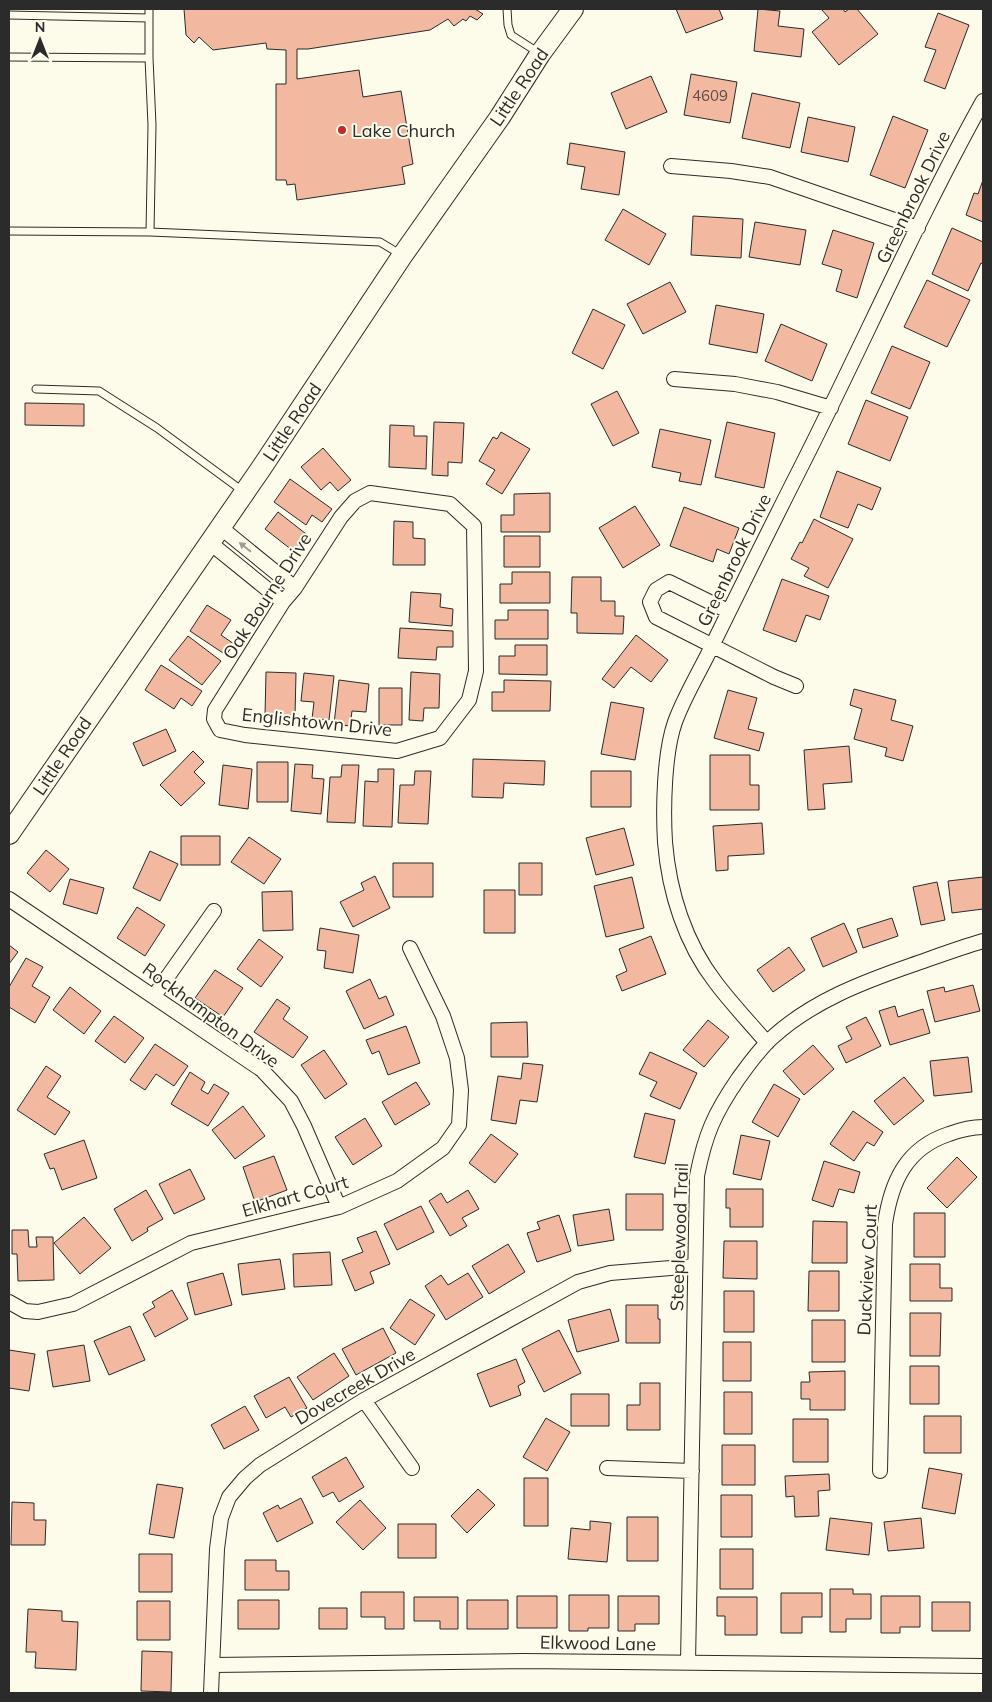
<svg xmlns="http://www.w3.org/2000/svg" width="992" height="1702" viewBox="0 0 992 1702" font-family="Mulish,sans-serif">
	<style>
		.building { fill: #f2b8a0; stroke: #2b2b2b }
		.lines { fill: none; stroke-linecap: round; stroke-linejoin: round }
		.lane-casing { stroke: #2b2b2b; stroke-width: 9 }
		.street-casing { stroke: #2b2b2b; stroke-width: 16 }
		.secondary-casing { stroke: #2b2b2b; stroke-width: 22 }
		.lane { stroke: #fdfbea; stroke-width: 7 }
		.street { stroke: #fdfbea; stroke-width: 14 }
		.secondary { stroke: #fdfbea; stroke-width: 20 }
		.oneway { fill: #9e9d94 }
		.poi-dot { fill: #c62828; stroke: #fdfbea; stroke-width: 2 }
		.labels { text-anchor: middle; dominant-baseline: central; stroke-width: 4; stroke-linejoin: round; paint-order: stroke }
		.number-label { font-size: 15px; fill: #5d4e48 }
		.street-label { font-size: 18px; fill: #2b2b2b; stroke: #fdfbea }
		.poi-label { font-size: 18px; fill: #2b2b2b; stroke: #fdfbea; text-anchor: start }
	</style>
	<rect width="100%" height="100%" fill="#fdfbea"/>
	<!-- building -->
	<path class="building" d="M184 9H475L483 14 477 20 470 16 466 21 463 19 454 26 448 19 430 30 308 49H297V79L359 70 363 97 401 91 413 164 402 167 405 184 297 200 295 184 287 185 286 180H276V84H286V50L267 49 266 43 213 50 199 37 194 43 186 35Z
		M676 9H719L723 19 686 33Z
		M758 9 780 11 778 26 804 29 801 57 754 51Z
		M821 9H843L845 12 849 9H857L878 34 839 65 812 32 829 18Z
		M938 13 969 25 945 89 924 81 936 50 925 47Z
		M691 74 737 82 730 123 684 115Z
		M651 76 667 112 626 129 611 93Z
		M752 93 800 103 790 148 742 138Z
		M893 116 928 130 905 188 870 175Z
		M808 117 855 127 848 162 801 152Z
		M570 143 625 152 619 195 581 189 585 167 567 164Z
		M983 180V222L966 215 974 193 978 194Z
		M623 209 666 234 649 265 605 240Z
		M693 216 743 219 741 258 691 255Z
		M755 222 806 230 800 265 749 257Z
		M952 228 983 242V264L981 263 968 291 932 274Z
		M833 230 874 243 857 298 836 291 842 270 822 264Z
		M927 280 970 300 947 347 904 327Z
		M670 282 686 312 643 334 627 304Z
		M716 305 764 314 757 353 709 344Z
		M593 309 625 325 603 369 572 353Z
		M781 324 827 344 812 381 765 361Z
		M892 346 930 362 910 409 871 393Z
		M617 391 639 433 613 446 591 404Z
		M866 400 908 417 890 461 848 444Z
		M25 403 84 404V426L25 425Z
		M434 422 464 423 462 463 448 462V476L432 475Z
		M727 422 775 433 764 488 715 477Z
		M390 425 414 426V436H427L426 469 389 467Z
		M660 429 711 440 701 485 679 481 681 473 652 467Z
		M501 432 530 449 502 494 486 484 495 470 479 461 493 437 497 439Z
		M323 448 351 480 338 491 330 482 321 490 301 467Z
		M837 471 881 488 872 510 858 504 848 528 820 517Z
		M290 479 332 509 322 522 312 515 306 525 274 502Z
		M550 493V532H501V515H514V494Z
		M635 506 660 545 623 568 599 528Z
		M684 507 739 528 729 554 717 549 713 562 670 546Z
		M278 512 310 537 297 554 265 529Z
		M814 519 853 539 828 588 804 576 809 568 791 559 800 542 802 543Z
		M394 521 413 522V538L425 539V565H393Z
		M504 536H540V567H504Z
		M512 572H550V603H500V584H512Z
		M572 577H601V601H615V616H624L623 634 577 633V613H571Z
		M782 579 829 596 820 620 806 615 796 642 763 630Z
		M411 592 441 594 440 607 453 609 452 626 409 622Z
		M207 605 231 620 221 635 234 644 226 655 190 631Z
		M508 610H548V639H495V620H508Z
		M400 628 453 631V647H437L436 660 398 658Z
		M636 635 668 660 651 682 631 667 614 688 602 679Z
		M188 636 221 661 202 685 169 660Z
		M515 645H547V675L499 674V656H515Z
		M161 665 202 691 192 706 181 698 174 709 145 690Z
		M266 672 296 673 295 716 265 715Z
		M411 672 440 674 439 708H424L423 721 409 720Z
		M304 673 334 676 329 720 312 719 314 702 301 701Z
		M339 680 369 684 366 712 352 711 350 726 334 724Z
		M504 680 551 681 550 711H492V692H504Z
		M379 688H402V725H379Z
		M854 689 896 700 891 720 913 726 903 761 885 756 887 748 854 739 862 709 850 705Z
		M728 690 757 698 748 729 764 733 759 751 714 738Z
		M611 702 644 708 635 760 601 754Z
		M166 729 176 751 143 766 133 743Z
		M849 746 852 782 823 784 825 809 808 810 804 750Z
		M193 751 204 762 194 772 205 783 181 806 160 785Z
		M710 755H750V785H759V810H710Z
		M473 759 545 761 544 785 504 783 503 798 472 797Z
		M257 762H288V802H257Z
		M295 764 313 765 312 778 324 779 321 814 291 811Z
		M223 765 252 769 248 809 219 805Z
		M342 765H359L355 823 327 822 330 777H341Z
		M378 769H394L392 827 363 826 365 781 378 782Z
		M415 771H431L428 824 398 823 400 785H414Z
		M591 771H631V807H591Z
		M762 823 764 854 728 856V870L716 871 713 826Z
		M624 828 634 865 596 875 586 838Z
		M181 836H220V865H181Z
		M249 837 281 859 264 884 231 862Z
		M46 850 69 869 50 892 27 873Z
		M150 851 178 864 160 901 133 888Z
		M393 863H433V897H393Z
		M519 863H542V895H519Z
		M375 876 390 908 353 927 340 902 364 890 361 883Z
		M632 877 644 928 606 937 594 886Z
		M983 877V909L952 913 948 881Z
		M70 879 104 888 97 914 63 904Z
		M937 882 945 920 921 925 913 887Z
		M484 890H515V933H484Z
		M292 891 293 930 263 931 262 892Z
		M137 907 165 925 145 956 117 938Z
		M892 918 898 936 863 948 857 929Z
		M844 923 857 952 823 967 811 938Z
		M320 928 359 935 353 973 324 968 326 951 317 950Z
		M651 936 666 974 622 991 616 976 627 971 619 949Z
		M259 939 283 957 261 987 237 969Z
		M9 945 18 952 9 964Z
		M789 947 805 970 773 992 757 970Z
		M26 958 43 967 32 986 50 997 35 1023 9 1007V987Z
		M215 970 243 988 223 1017 195 998Z
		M370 979 379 999 386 996 394 1015 364 1029 346 991Z
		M973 985 980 1011 935 1022 927 991 944 987 945 992Z
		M70 987 101 1011 84 1034 53 1010Z
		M277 999 290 1008 283 1019 308 1037 293 1058 254 1032Z
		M895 1006 898 1017 923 1009 930 1033 890 1045 879 1011Z
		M114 1016 144 1038 125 1063 95 1041Z
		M866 1017 881 1046 846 1063 838 1046 852 1039 846 1027Z
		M708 1020 729 1037 704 1067 683 1050Z
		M527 1022 528 1057H491V1023Z
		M406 1026 420 1063 388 1075 379 1051 372 1054 366 1040Z
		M155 1044 188 1066 174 1086 156 1074 145 1090 130 1080Z
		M813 1045 834 1069 804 1095 783 1071Z
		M324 1050 347 1084 325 1099 301 1065Z
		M650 1052 697 1073 680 1109 650 1096 657 1082 639 1074Z
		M968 1057 972 1092 934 1096 930 1061Z
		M523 1063 543 1065 537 1102 520 1100 516 1124 491 1120 498 1076 521 1079Z
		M46 1066 61 1076 47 1097 70 1112 55 1135 17 1110Z
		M190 1072 205 1082 201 1090 208 1094 214 1084 229 1093 208 1126 171 1104Z
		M904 1077 924 1101 894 1125 874 1101Z
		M416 1082 430 1104 395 1125 382 1102Z
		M774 1084 800 1099 778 1137 752 1122Z
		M243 1106 265 1136 235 1159 212 1130Z
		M853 1111 883 1132 874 1146 867 1142 854 1161 830 1144Z
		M645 1113 675 1120 665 1164 634 1157Z
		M365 1118 382 1146 353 1165 335 1137Z
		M491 1134 518 1154 495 1183 469 1163Z
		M741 1135 770 1141 761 1180 733 1174Z
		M84 1140 97 1178 62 1190 54 1168 50 1169 44 1154Z
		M274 1156 287 1190 255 1202 243 1167Z
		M957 1157 977 1177 947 1208 927 1188Z
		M824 1161 860 1172 854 1193 839 1189 833 1207 812 1200Z
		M190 1169 205 1199 174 1214 159 1184Z
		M726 1189H763V1227H730V1208H726Z
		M146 1190 163 1219 147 1228 148 1231 132 1241 114 1209Z
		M468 1190 479 1209 462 1218 467 1226 450 1236 429 1201 441 1193 447 1203Z
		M626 1194H663V1230H626Z
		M421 1206 434 1232 397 1250 384 1224Z
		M609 1209 614 1240 578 1246 573 1215Z
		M914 1213H945V1257H914Z
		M559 1215 571 1251 537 1262 527 1233 540 1229 537 1222Z
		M84 1217 111 1248 80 1274 54 1243Z
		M813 1221 847 1222V1263H812Z
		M12 1230H28L29 1247H37L36 1237H53L54 1280 18 1281 17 1254H12Z
		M376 1231 390 1264 370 1272 374 1283 355 1291 342 1260 363 1252 357 1238Z
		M724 1241H757V1279L723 1278Z
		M508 1244 525 1272 489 1294 472 1266Z
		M330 1252 332 1285 294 1287 293 1254Z
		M280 1259 285 1289 242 1295 238 1264Z
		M910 1264H940V1288H952V1301H910Z
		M809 1271H839V1311H808Z
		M223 1273 232 1305 195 1315 187 1283Z
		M468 1273 483 1297 446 1320 425 1286 441 1275 448 1285Z
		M172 1290 188 1319 155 1337 143 1314 155 1307 152 1302Z
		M724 1291H754V1332H724Z
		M410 1299 435 1315 415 1345 390 1328Z
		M626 1305H658V1319H660V1343H626Z
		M610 1309 619 1341 577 1352 568 1320Z
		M910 1313H941L940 1356H910Z
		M812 1320H845V1362H812Z
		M130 1326 145 1360 109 1375 94 1341Z
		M383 1328 396 1353 356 1375 342 1349Z
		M559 1330 581 1373 544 1392 522 1349Z
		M723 1342H751V1381H723Z
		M84 1345 90 1381 53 1387 47 1351Z
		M9 1350 35 1354 29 1391 9 1388Z
		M334 1353 349 1376 313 1400 297 1377Z
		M516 1359 525 1382 518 1386 521 1395 490 1407 477 1374Z
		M910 1366H939V1404H910Z
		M845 1371V1410H810V1399H801V1382H810L809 1372Z
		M289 1377 307 1408 291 1417 285 1407 266 1418 254 1396Z
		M640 1383H660V1430H627V1405H640Z
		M724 1392H752V1434H724Z
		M571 1394H609V1426H571Z
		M245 1406 259 1430 224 1449 211 1425Z
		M924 1416H961V1453H924Z
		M546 1418 570 1432 547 1471 523 1457Z
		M793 1419H828V1462H793Z
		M722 1445H755V1485H722Z
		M346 1457 364 1487 339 1502 333 1492 323 1497 312 1477Z
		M929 1468 962 1474 955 1514 922 1508Z
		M829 1474 830 1490 818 1491 819 1516 795 1517 794 1496 786 1497 785 1476Z
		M524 1478H548V1526H524Z
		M157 1484 183 1488 174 1538 149 1534Z
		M478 1489 495 1505 467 1533 451 1516Z
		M721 1495H752V1537H721Z
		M301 1498 313 1523 277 1542 263 1513 278 1505 280 1509Z
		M360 1500 386 1528 363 1550 336 1522Z
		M12 1502 34 1503V1520H46L45 1545H11Z
		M627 1517H658V1561H627Z
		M830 1518 872 1523 869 1555 826 1550Z
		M921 1518 924 1548 888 1551 884 1522Z
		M590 1521 611 1523 607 1562 568 1559 571 1528 590 1530Z
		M398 1524H436V1558H398Z
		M720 1549H753V1589H720Z
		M139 1554H172V1592H139Z
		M245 1560H276V1571H289V1590H245Z
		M830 1589H853V1594H871V1619H846V1632H830Z
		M361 1592H404V1629H385V1617H361Z
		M781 1593H822V1617H802V1633H781Z
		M569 1595H609V1628H588V1631H569Z
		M517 1596H557V1628H517Z
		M618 1596H659V1624H635V1631H618Z
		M881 1596H920V1627H900V1633H881Z
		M414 1597H458V1629H440V1621H414Z
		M717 1597H757V1635H725V1616H717Z
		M238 1600H279V1629H238Z
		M467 1600H508V1629H467Z
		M137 1601H170V1640H137Z
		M932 1602H970V1631H932Z
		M319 1608H347V1629H319Z
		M28 1609 62 1611V1621L78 1622 76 1670 35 1668 36 1652H26Z
		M142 1651 172 1652 171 1692 141 1691Z"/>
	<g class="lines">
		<!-- lane casing -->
		<g class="lane-casing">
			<path id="lane" d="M507 9 508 25 511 35 539 53
				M9 15 149 18
				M9 57 149 58 152 125 150 232 380 242 400 254
				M149 58V9
				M9 231 150 232
				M36 389 99 391 157 428 244 492"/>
		</g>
		<!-- street casing -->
		<g class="street-casing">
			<path id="street" d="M671 166 731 171 770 177 918 228
				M674 379 735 384 777 392 831 408
				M370 493 450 504 474 526 476 671 469 700 440 738 397 751 245 735 220 730 214 719 215 710 283 602 295 588 341 517 355 501Z
				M220 527 295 588
				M209 542 283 602
				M728 611 669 582 656 590 650 602 656 617 774 677 796 686
				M9 899 262 1070 291 1101 304 1126 339 1207
				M154 996 214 911
				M767 1043C750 1023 732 1004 716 983 685 943 669 892 665 842 663 809 664 753 675 722 684 697 700 671 712 646 742 585 772 524 803 463 864 342 918 218 983 101
				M9 1302 25 1311 38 1312 73 1304 191 1243 339 1207 397 1181 443 1148 459 1125 461 1090 457 1058 443 1016 410 948
				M364 1400 412 1468
				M607 1468 692 1471
				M880 1471 885 1224C891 1182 906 1148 949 1134 960 1130 971 1127 983 1127
				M688 1663 697 1176C705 1135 714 1114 738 1079 749 1064 760 1048 774 1036 813 1001 863 982 912 965 935 957 959 948 983 941
				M212 1665 523 1661 983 1666
				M211 1693 217 1549 221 1518 229 1497 245 1478 260 1465 364 1400 578 1282 610 1273 695 1266"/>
		</g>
		<!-- secondary casing -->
		<g class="secondary-casing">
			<path id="secondary" d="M9 834 260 470 402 256 500 117 540 54 573 9"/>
		</g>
		<!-- lane -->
		<use href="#lane" class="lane"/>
		<!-- street -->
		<use href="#street" class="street"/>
		<!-- secondary -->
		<use href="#secondary" class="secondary"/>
	</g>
	<!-- one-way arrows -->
	<defs><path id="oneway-solid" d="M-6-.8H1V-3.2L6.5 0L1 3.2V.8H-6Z" transform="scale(1.25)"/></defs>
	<use class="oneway" href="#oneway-solid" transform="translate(245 547) rotate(-141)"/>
	<!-- markers -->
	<circle class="poi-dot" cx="342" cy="130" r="5"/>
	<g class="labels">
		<!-- number labels -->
		<g class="number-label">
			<text x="710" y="95">4609</text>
		</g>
		<!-- street labels -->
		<g class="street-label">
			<text transform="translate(519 87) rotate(-56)">Little Road</text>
			<text transform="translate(913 197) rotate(-64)">Greenbrook Drive</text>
			<text transform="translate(292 422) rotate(-56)">Little Road</text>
			<text transform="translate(734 560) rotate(-64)">Greenbrook Drive</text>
			<text transform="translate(267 596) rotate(-57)">Oak Bourne Drive</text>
			<text transform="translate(317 722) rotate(6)">Englishtown Drive</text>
			<text transform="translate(62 756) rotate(-56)">Little Road</text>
			<text transform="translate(211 1015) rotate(36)">Rockhampton Drive</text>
			<text transform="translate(295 1196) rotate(-16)">Elkhart Court</text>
			<text transform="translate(679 1237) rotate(-88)">Steeplewood Trail</text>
			<text transform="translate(867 1270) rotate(-87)">Duckview Court</text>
			<text transform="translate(355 1386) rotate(-30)">Dovecreek Drive</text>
			<text transform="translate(598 1643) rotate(1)">Elkwood Lane</text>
		</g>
		<!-- poi labels -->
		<g class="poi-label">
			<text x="352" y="130">Lake Church</text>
		</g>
	</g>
	<!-- border -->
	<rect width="992" height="1702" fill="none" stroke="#2b2b2b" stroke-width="20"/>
	<!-- north arrow -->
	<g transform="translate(40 40)" stroke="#fdfbea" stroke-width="4" paint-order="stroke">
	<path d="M0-4L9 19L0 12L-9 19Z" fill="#2b2b2b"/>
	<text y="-8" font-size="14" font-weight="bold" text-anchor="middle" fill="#2b2b2b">N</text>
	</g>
</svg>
